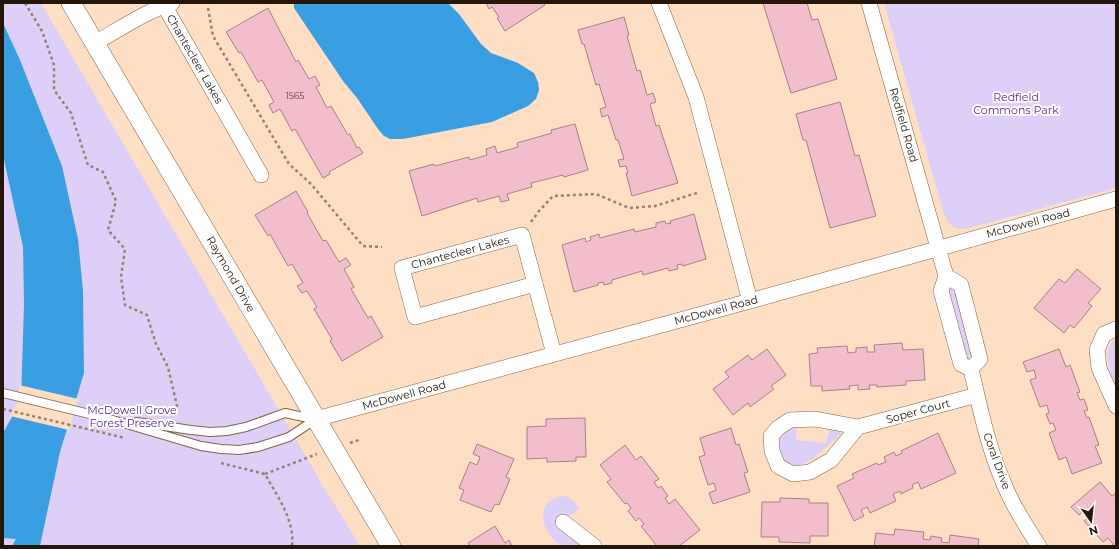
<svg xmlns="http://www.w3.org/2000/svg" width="1119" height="549" viewBox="0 0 1119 549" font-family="Montserrat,sans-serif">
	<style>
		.green { fill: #decff8 }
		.water { fill: #399fe2 }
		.pier { fill: #ffdfc4 }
		.building { fill: #f3becb; stroke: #ac7b88 }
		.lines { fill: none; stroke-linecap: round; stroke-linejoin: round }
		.service-casing { stroke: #846244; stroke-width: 10 }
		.minor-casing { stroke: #846244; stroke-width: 16 }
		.tertiary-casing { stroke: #846244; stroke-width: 20 }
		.path { stroke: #98806c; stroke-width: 2.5; stroke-dasharray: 3 3; stroke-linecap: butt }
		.service { stroke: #fff; stroke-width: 8 }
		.minor { stroke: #fff; stroke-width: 15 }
		.tertiary { stroke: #fff; stroke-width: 19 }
		.labels { text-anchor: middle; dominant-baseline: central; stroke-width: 4; stroke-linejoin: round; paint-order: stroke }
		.number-label { font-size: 9px; fill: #58413a }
		.street-label { font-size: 11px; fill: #24170a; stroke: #fff }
		.park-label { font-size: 11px; fill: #5d2893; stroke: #fff }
	</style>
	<rect width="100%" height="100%" fill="#ffdfc4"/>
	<!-- green -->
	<path class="green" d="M3 3H41L322 484 360 546H3Z
		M884 3H1116V188L966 229C954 229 949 226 944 214Z
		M954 285 974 357 972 360 966 361 946 287Z
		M1116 340V394C1114 384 1105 358 1108 349 1109 345 1112 342 1116 340Z
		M797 426 796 440 826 443 830 428 842 433C833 441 811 463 800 465 795 466 792 465 788 463 776 457 778 445 778 435L784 428Z
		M566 496 574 501 580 509 568 517 592 546C585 546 567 548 561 545 539 533 533 498 566 496Z"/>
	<!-- water -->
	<path class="water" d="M294 3H448L459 14 481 44 491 53 518 63 534 73 538 82 539 90 536 99 528 106 492 122 403 139H390L384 136 378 129 357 98 343 81 294 8Z
		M3 23 20 60 62 166 78 239 83 291 84 373 60 452 40 546H12L16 539 3 538V433L21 401 24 304 23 247 3 155Z"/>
	<!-- pier -->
	<path class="pier" d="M19 385 78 399 69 430 10 416 19 400Z"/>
	<!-- building -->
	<path class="building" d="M486 3H543L545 5 505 31 497 18 499 17 492 7 489 9Z
		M763 3H807L812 20 818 19 837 79 791 93Z
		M268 8 296 62 298 60 309 79 315 76 320 85 316 87 327 108 331 106 348 135 350 134 357 148 359 147 363 153 329 172 330 174 323 178 295 129 292 131 280 109 273 113 269 105 274 102 262 80 258 82 241 52 239 53 226 32Z
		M624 17 629 35 627 36 637 71 640 70 647 95 653 93 656 102 650 104 656 126 659 125 678 183 632 196 626 173H628L626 166 620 167 618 160 624 159 618 140H616L608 115 602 117 600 109 606 107 599 84 596 85 584 44H582L578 30Z
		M840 102 855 156 859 155 876 216 830 228 806 140H803L796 114Z
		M575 124 588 170 564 177 563 175 531 183 532 187 507 194 509 200 501 202 499 196 478 202 477 198 422 216 409 171 434 164 435 166 469 157 470 160 487 155 486 149 495 146 497 153 518 147 517 143 552 133 551 130Z
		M296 191 308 212 307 213 323 241 326 240 339 262 346 258 351 265 344 269 354 287 351 289 368 318 371 316 383 337 342 361 330 341 332 339 314 309 317 307 307 291 302 293 297 286 303 283 292 264 288 266 270 234 268 236 255 215Z
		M694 214 706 259 683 266 682 264 677 265 678 269 669 271 668 268 643 275 642 271 612 280V283L604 285 603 282 598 283V285L574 292 562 245 585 238 586 242 591 240 590 237 599 234 600 238 634 229 635 232 656 227V223L665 221 666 224 671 223 670 221Z
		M1077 269 1101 289 1088 303 1092 306 1074 328 1070 325 1064 333 1034 308 1059 279 1065 283Z
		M902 343 903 350 923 349 925 380 906 381V385L877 387V385H869L870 389 858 390V385L849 386 850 389 822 391V386H811L809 354 818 353 817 348 847 346 848 353 856 352V348L867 347V352H875L874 345Z
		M767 349 786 375 771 386 774 389 750 407 748 403 733 415 713 389 729 377 725 372 748 355 752 360Z
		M1059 349 1066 367 1070 365 1080 392 1077 393 1080 400 1084 399 1088 410 1084 411 1087 418 1089 417 1099 445 1095 446 1102 463 1072 474 1066 457 1059 460 1049 433 1056 430 1053 423 1050 424 1046 414 1049 413 1047 405 1040 407 1030 380 1036 378 1034 370 1027 372 1023 362Z
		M585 418 586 457H576V461L547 462V458L527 459V427L546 426V419Z
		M731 428 736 445 739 444 748 472 744 473 750 492 713 504 709 493 716 490 714 483 708 485 699 457 705 455 700 438Z
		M938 433 956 473 921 489 918 482 912 485 913 488 901 494 900 491 893 494 896 501 870 513 867 507 861 510 864 516 854 521 837 486 854 478 852 474 877 463 878 465 886 462 884 457 894 452 896 456 902 453 901 451Z
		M477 444 514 459 506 477 510 479 499 505 495 504 491 512 460 500 464 490 459 488 470 462 477 465 480 457 473 454Z
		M625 445 636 460 641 456 659 479 654 482 658 488 661 486 668 496 665 498 669 504 675 499 700 530 679 546H657L641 526 644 524 639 518 636 521 628 511 631 508 627 503 625 504 607 482 611 479 600 465Z
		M1100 482 1112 496 1116 493V546H1111L1113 544 1108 538 1103 542 1084 521 1089 517 1084 511 1079 515 1071 507Z
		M780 498 809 499V503H828V536H810V543L779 542V537H761L762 502H780Z
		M495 526 505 543 509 540 512 546H470L468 543Z
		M895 529 924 532 923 539 930 540 931 536 942 538 941 542 949 543 950 535 979 539 978 546H874L876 533 894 535Z"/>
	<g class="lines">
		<!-- service casing -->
		<g class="service-casing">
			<path id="service" d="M3 393 106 418 201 446 221 449 239 450 258 447 289 437 316 419
				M137 422 191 430 210 432 227 431 246 427 285 413 313 419"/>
		</g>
		<!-- minor casing -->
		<g class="minor-casing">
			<path id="minor" d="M659 3 696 97 750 301
				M869 3 946 276 941 291 961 364 971 369
				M164 5 261 175
				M95 43C118 30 146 11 172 3
				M946 276 961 285 980 359 971 369
				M535 284 415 317 402 268 522 235 554 354
				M1116 329 1104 334 1097 350 1099 368 1116 406
				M971 369C980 408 988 447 1004 484 1013 506 1026 526 1039 546
				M316 419 750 301 1116 199
				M858 427 831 460 810 472 793 474 778 466 772 451 771 436 778 428 790 420 815 419 858 427 977 395
				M563 522 594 546"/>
		</g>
		<!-- tertiary casing -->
		<g class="tertiary-casing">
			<path id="tertiary" d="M71 3 391 546"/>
		</g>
		<!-- path -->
		<path class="path" d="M25 3 42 31 54 65V90L71 113 88 165 103 172 116 201 108 230 125 249 121 277 125 305 147 315 156 344 168 367 177 406 172 414
			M208 8 213 36 289 164 311 184 363 246 382 247
			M531 222 539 211 553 196 596 194 629 208 655 206 697 193
			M3 409 125 438
			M350 443 359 440
			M221 463 265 474C277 496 295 520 292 546
			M265 474 317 454"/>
		<!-- service -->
		<use href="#service" class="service"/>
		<!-- minor -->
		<use href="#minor" class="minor"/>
		<!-- tertiary -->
		<use href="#tertiary" class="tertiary"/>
	</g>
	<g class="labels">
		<!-- number labels -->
		<g class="number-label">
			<text x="295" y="95">1565</text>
		</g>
		<!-- street labels -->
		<g class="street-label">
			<text transform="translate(195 59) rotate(60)">Chantecleer Lakes</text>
			<text transform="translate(904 125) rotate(74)">Redfield Road</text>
			<text transform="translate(1028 223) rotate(-15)">McDowell Road</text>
			<text transform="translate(460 252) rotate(-15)">Chantecleer Lakes</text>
			<text transform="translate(231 274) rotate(60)">Raymond Drive</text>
			<text transform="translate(716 310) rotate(-15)">McDowell Road</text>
			<text transform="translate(404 395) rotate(-15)">McDowell Road</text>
			<text transform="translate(918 411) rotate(-15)">Soper Court</text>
			<text transform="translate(997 461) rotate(70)">Coral Drive</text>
		</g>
		<!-- park labels -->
		<g class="park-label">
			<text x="1016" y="97">Redfield<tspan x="1016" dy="13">Commons Park</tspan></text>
			<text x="132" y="410">McDowell Grove<tspan x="132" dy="13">Forest Preserve</tspan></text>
		</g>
	</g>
	<!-- border -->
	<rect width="1119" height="549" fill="none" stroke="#24170a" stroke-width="8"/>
	<!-- north arrow -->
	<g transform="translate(1091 521) rotate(165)" stroke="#ffffff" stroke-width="3" paint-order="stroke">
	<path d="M0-3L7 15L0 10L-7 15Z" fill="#24170a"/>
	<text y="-6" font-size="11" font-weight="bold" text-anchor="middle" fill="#24170a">N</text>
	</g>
</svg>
